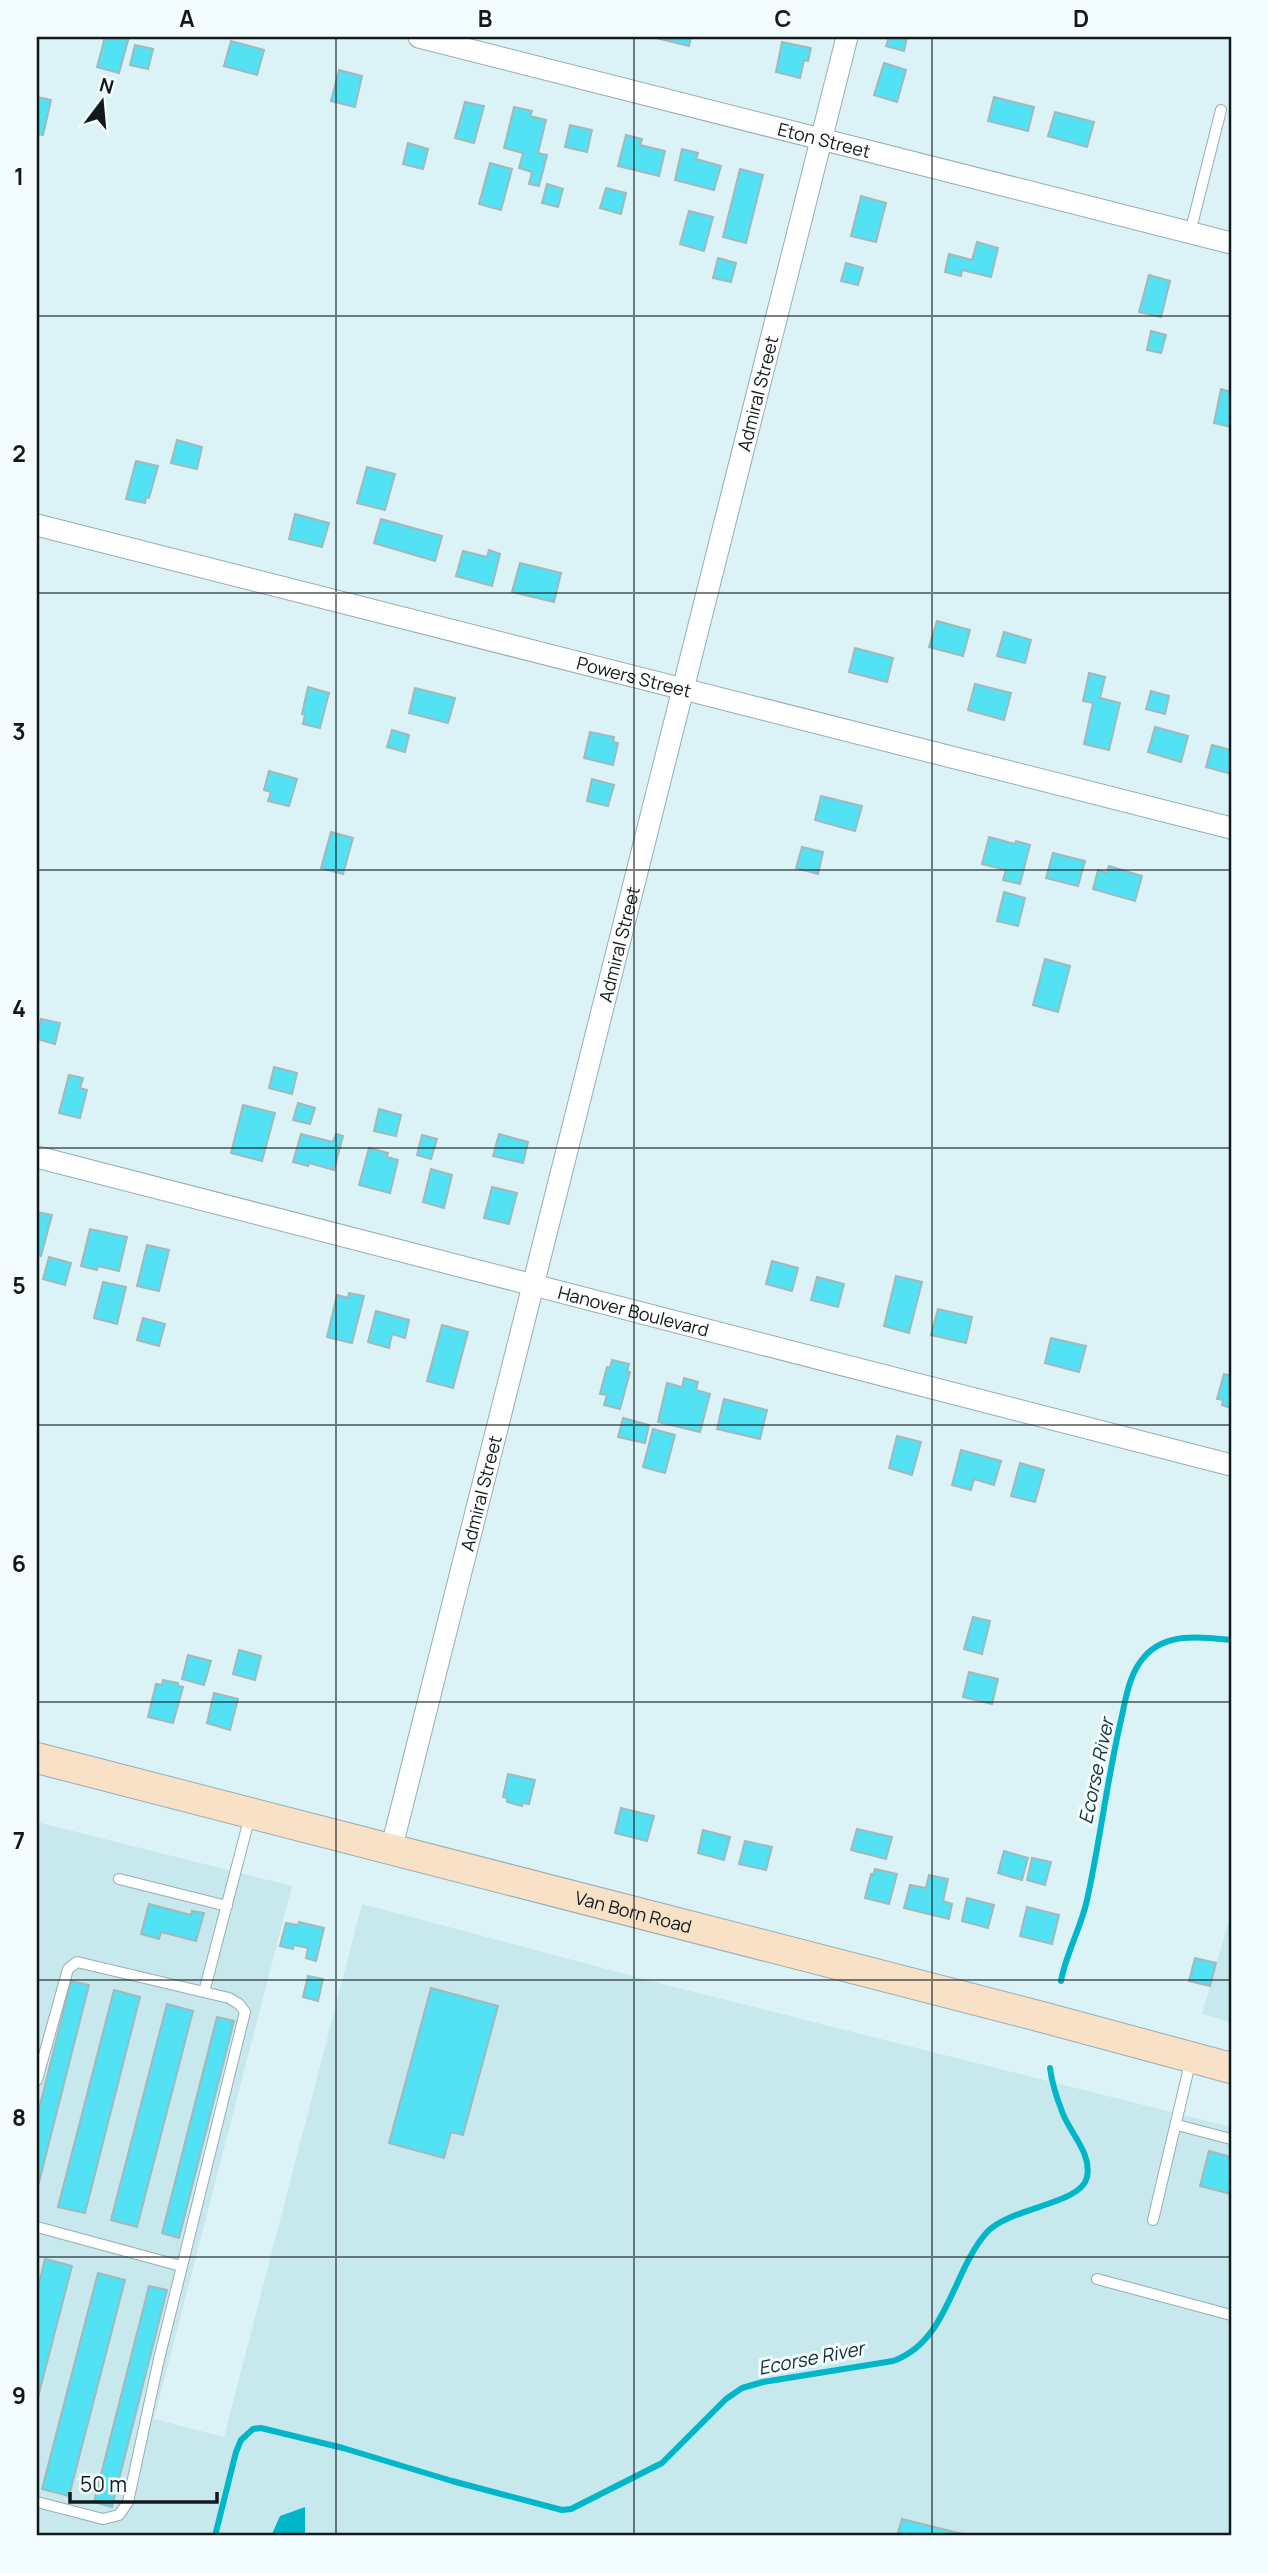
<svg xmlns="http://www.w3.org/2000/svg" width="1268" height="2573" viewBox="0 0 1268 2573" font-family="Manrope,sans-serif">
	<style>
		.built { fill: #c7e9ee }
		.water { fill: #02b6ca }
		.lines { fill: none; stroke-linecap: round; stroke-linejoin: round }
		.stream { stroke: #02b6ca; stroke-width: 6 }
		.building { fill: #53e1f4; stroke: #a1b9bc; stroke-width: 2 }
		.lane-casing { stroke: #97aeb2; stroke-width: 12 }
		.street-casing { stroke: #97aeb2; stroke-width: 23 }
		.secondary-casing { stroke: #97aeb2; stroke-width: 32 }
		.lane { stroke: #fff; stroke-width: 10 }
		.street { stroke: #fff; stroke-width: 21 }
		.secondary { stroke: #f9e1c7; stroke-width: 30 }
		.grid { fill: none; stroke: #11191b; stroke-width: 2; stroke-opacity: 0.55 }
		.labels { text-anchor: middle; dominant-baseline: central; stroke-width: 6; stroke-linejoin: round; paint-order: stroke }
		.street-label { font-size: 18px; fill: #11191b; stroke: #f3fdff }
		.water-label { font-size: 19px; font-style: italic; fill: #162d31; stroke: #f3fdff }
		.neatline { fill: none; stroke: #11191b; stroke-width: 2.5 }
		.grid-label { font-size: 23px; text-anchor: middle; font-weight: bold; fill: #11191b }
	</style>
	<rect width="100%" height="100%" fill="#dbf3f7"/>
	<!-- built -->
	<path class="built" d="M37 1822 292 1886 154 2419 224 2437 362 1904 674 1987 1231 2127V2536H37Z
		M1231 1913V2022L1202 2014Z"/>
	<!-- water -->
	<path class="water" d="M305 2507V2536H271L280 2516Z"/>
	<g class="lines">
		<!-- stream -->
		<path class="stream" d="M1061 1981C1066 1953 1081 1928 1087 1900 1100 1841 1107 1780 1121 1720 1126 1698 1129 1673 1145 1656 1167 1632 1202 1637 1231 1640
			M215 2536 236 2452 241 2440 253 2429 261 2428 343 2448 452 2481 562 2510 571 2509 662 2463 726 2399 742 2388 763 2382 893 2361C949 2341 952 2270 988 2231 1012 2207 1082 2204 1087 2177 1092 2154 1071 2134 1063 2114 1057 2099 1052 2084 1050 2068"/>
	</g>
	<!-- building -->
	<path class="building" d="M105 37H129L119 73 97 67Z
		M652 37H691L689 46Z
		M889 37H907L904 51 886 46Z
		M231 41 264 50 257 75 224 66Z
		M782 42 811 48 808 61 804 60 800 78 776 72Z
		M135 45 153 49 148 69 130 65Z
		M884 63 906 70 897 102 874 95Z
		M339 70 362 76 355 107 331 101Z
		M37 97 51 100 43 135 37 134Z
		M994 97 1034 107 1028 131 988 121Z
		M465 102 484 106 474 143 455 138Z
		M514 107 532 111 530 116 546 120 538 153 547 155 539 186 529 184 532 172 519 168 523 153 504 148Z
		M1055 112 1094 122 1087 147 1048 136Z
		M570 125 592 130 587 152 565 147Z
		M626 135 642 139 640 145 665 151 659 176 618 166Z
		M408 143 428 149 423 169 403 164Z
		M682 149 698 153 696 159 721 166 714 190 675 180Z
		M490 163 512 169 501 210 479 204Z
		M740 169 763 175 746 243 723 237Z
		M547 184 563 189 558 207 542 203Z
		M606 188 626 193 621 214 600 208Z
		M861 196 886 203 876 242 851 236Z
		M689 211 713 217 704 251 680 244Z
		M977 242 998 248 991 277 962 270 961 276 945 272 949 254 972 260Z
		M718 258 736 263 731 282 713 278Z
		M846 263 863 268 858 285 841 281Z
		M1149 275 1170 281 1161 317 1139 312Z
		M1151 331 1166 335 1161 353 1147 350Z
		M1221 389 1231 392V427L1214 423Z
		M177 440 202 447 197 469 171 463Z
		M136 461 158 466 149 498 146 497 145 503 126 499Z
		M367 467 395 474 385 510 357 503Z
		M295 514 329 523 322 547 289 539Z
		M381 519 442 536 435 561 374 543Z
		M489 550 500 554 492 586 456 576 463 551 487 557Z
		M520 563 561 573 554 602 512 592Z
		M937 621 970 630 963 656 929 647Z
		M1004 632 1031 640 1025 663 997 656Z
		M855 648 893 658 887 682 849 672Z
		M1089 673 1105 677 1100 698 1120 703 1109 750 1084 744 1093 703 1083 701Z
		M975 684 1011 693 1004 720 968 710Z
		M308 687 329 693 320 728 303 724 305 715 302 714Z
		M415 688 455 698 448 723 409 713Z
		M1151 691 1169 696 1165 714 1146 709Z
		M1155 727 1188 736 1181 762 1148 752Z
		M392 730 409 735 405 752 387 747Z
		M590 732 614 737 613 742 618 743 613 765 584 758Z
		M1212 745 1231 750V774L1206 767Z
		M269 771 297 779 289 806 268 801 271 792 264 790Z
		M592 779 614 785 608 806 587 801Z
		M821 796 862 806 855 831 815 820Z
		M331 832 353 838 343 874 321 868Z
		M989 837 1015 844 1016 841 1030 845 1020 884 1003 880 1006 870 982 864Z
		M802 847 823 852 818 874 796 868Z
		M1053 853 1085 861 1078 886 1046 878Z
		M1109 866 1142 876 1135 901 1093 889 1098 870 1107 873Z
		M1004 892 1025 898 1018 926 997 921Z
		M1045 959 1070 966 1058 1012 1033 1005Z
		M41 1019 60 1023 55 1044 37 1039Z
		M274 1067 297 1073 292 1094 269 1088Z
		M69 1075 83 1078 80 1088 87 1090 80 1118 59 1113Z
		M298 1103 315 1108 310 1124 293 1120Z
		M243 1105 275 1113 262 1161 231 1153Z
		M379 1109 401 1115 396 1136 374 1131Z
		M301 1134 333 1142 336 1134 343 1136 334 1170 309 1163 308 1166 293 1162Z
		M499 1134 528 1142 523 1163 493 1156Z
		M422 1135 437 1139 431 1159 417 1155Z
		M369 1148 388 1153 387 1157 398 1160 390 1193 359 1185Z
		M431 1169 452 1175 444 1208 423 1202Z
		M492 1187 517 1193 509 1224 484 1218Z
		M37 1212 52 1215 41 1256 37 1255Z
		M90 1229 127 1237 119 1271 98 1266 97 1270 81 1266Z
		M147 1245 169 1250 159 1291 137 1286Z
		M49 1257 71 1263 65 1285 43 1279Z
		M772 1261 798 1268 792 1291 766 1284Z
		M896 1276 922 1282 909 1333 884 1326Z
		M817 1277 844 1284 838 1307 811 1300Z
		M103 1282 126 1287 117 1324 94 1318Z
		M349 1293 364 1296 352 1343 327 1337 337 1295 348 1298Z
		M938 1309 972 1317 966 1343 931 1335Z
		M376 1311 409 1320 405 1338 392 1334 389 1348 368 1342Z
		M143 1318 165 1324 159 1346 137 1340Z
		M442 1325 468 1332 453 1388 427 1381Z
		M1051 1338 1086 1346 1079 1372 1045 1363Z
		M612 1360 629 1364 627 1372H630L620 1409 604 1405 607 1395 600 1394 607 1367 610 1368Z
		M1224 1374 1231 1376V1408L1222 1405 1223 1400 1217 1399Z
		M684 1378 698 1382 696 1390 710 1394 700 1432 658 1422 667 1383 682 1387Z
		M724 1399 767 1410 760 1439 717 1429Z
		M623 1418 649 1425 645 1443 618 1437Z
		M653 1429 675 1435 665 1473 643 1467Z
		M897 1436 921 1442 912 1475 889 1468Z
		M961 1450 1001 1461 994 1485 974 1479 971 1490 952 1485Z
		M1020 1463 1044 1470 1035 1502 1011 1496Z
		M973 1617 990 1621 982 1654 964 1649Z
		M239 1650 261 1656 255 1680 233 1674Z
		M188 1655 211 1661 204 1685 182 1679Z
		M969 1672 998 1679 992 1704 963 1697Z
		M163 1680 178 1683V1686L183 1687 173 1723 148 1717 156 1684 162 1685Z
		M214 1693 238 1699 230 1730 207 1723Z
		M508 1774 535 1780 529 1804 523 1803 522 1806 507 1802V1798L503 1797Z
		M621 1808 654 1816 647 1841 615 1833Z
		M857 1829 892 1837 886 1859 851 1850Z
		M703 1830 730 1837 724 1860 698 1853Z
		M745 1841 772 1847 766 1870 739 1864Z
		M1004 1851 1028 1858 1022 1880 998 1873Z
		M1032 1858 1051 1862 1045 1885 1027 1880Z
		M875 1869 897 1874 889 1904 865 1898 871 1874 873 1875Z
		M929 1875 948 1879 943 1901 952 1904 949 1919 904 1908 910 1885 926 1888Z
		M967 1898 994 1905 988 1928 962 1921Z
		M149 1904 191 1915 192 1911 204 1913 196 1941 161 1932 159 1939 141 1934Z
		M1027 1907 1059 1915 1052 1944 1020 1936Z
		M299 1922 324 1928 316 1961 306 1958 308 1948 294 1945 293 1949 280 1946 286 1923 298 1925Z
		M1195 1958 1216 1963 1210 1986 1189 1981Z
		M308 1976 323 1979 318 2001 303 1997Z
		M71 1981 89 1985 37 2190V2117Z
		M431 1988 498 2006 463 2135 451 2132 444 2158 389 2143Z
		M114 1990 140 1997 85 2213 58 2207Z
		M167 2004 193 2011 137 2227 111 2220Z
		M217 2017 234 2021 179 2238 162 2233Z
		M1209 2151 1231 2157V2194L1200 2186Z
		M45 2259 72 2266 37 2401V2292Z
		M98 2273 125 2280 69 2496 42 2489Z
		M149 2286 167 2290 112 2507 94 2502Z
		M902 2519 971 2536H897Z"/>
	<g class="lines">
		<!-- lane casing -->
		<g class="lane-casing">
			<path id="lane" d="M1190 233 1221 110
				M119 1879 227 1906
				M204 1992 250 1816
				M37 2080 68 1969 77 1962 229 1998 239 2004 245 2012 159 2359 128 2502 119 2515 103 2519 37 2502
				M1177 2125 1231 2139
				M1153 2220 1191 2059
				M37 2227 181 2266
				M1097 2279 1231 2315"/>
		</g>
		<!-- street casing -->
		<g class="street-casing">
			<g id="street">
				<path id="s1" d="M419 37 1231 243"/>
				<path id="s2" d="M37 525 1231 828"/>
				<path id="s3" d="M37 1157 1231 1465"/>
				<path id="s4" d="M391 1850 847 37"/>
			</g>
		</g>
		<!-- secondary casing -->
		<g class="secondary-casing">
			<g id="secondary">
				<path id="s5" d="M37 1758 1042 2017 1231 2068"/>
			</g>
		</g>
		<!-- lane -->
		<use href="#lane" class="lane"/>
		<!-- street -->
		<use href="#street" class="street"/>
		<!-- secondary -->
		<use href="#secondary" class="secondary"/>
	</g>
	<!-- grid -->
	<path class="grid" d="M336 37V2536M634 37V2536M932 37V2536M37 316H1231M37 593H1231M37 870H1231M37 1148H1231M37 1425H1231M37 1702H1231M37 1980H1231M37 2257H1231"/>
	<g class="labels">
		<!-- street labels -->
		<g class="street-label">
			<text stroke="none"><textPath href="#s1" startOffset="418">Eton Street</textPath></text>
			<text stroke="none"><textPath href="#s4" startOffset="1502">Admiral Street</textPath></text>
			<text stroke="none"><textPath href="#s2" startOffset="616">Powers Street</textPath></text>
			<text stroke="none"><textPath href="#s4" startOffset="934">Admiral Street</textPath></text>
			<text stroke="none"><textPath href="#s3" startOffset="616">Hanover Boulevard</textPath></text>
			<text stroke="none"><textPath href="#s4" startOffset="368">Admiral Street</textPath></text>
			<text stroke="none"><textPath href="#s5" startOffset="616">Van Born Road</textPath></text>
		</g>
		<!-- water labels -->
		<g class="water-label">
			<text transform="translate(1096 1771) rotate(-78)">Ecorse River</text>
			<text transform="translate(811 2358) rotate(-11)">Ecorse River</text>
		</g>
	</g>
	<!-- border -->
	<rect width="1268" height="2573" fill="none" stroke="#f3fdff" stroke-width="77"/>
	<!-- north arrow -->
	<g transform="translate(102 102) rotate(16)" stroke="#f3fdff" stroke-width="5" paint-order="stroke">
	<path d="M0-5L12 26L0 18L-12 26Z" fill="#11191b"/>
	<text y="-10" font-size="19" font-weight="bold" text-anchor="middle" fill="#11191b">N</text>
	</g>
	<!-- scale -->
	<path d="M70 2492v10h147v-10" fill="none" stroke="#11191b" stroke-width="3.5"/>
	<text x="80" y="2492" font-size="21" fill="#11191b" stroke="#f3fdff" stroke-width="5" paint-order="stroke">50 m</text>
	<rect x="38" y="38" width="1192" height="2496" class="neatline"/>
	<g class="grid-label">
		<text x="187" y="27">A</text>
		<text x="485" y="27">B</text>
		<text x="783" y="27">C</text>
		<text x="1081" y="27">D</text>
		<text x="19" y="185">1</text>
		<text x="19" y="462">2</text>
		<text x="19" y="740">3</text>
		<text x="19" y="1017">4</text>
		<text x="19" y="1294">5</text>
		<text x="19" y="1572">6</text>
		<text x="19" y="1849">7</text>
		<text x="19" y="2126">8</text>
		<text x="19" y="2404">9</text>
	</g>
</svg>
